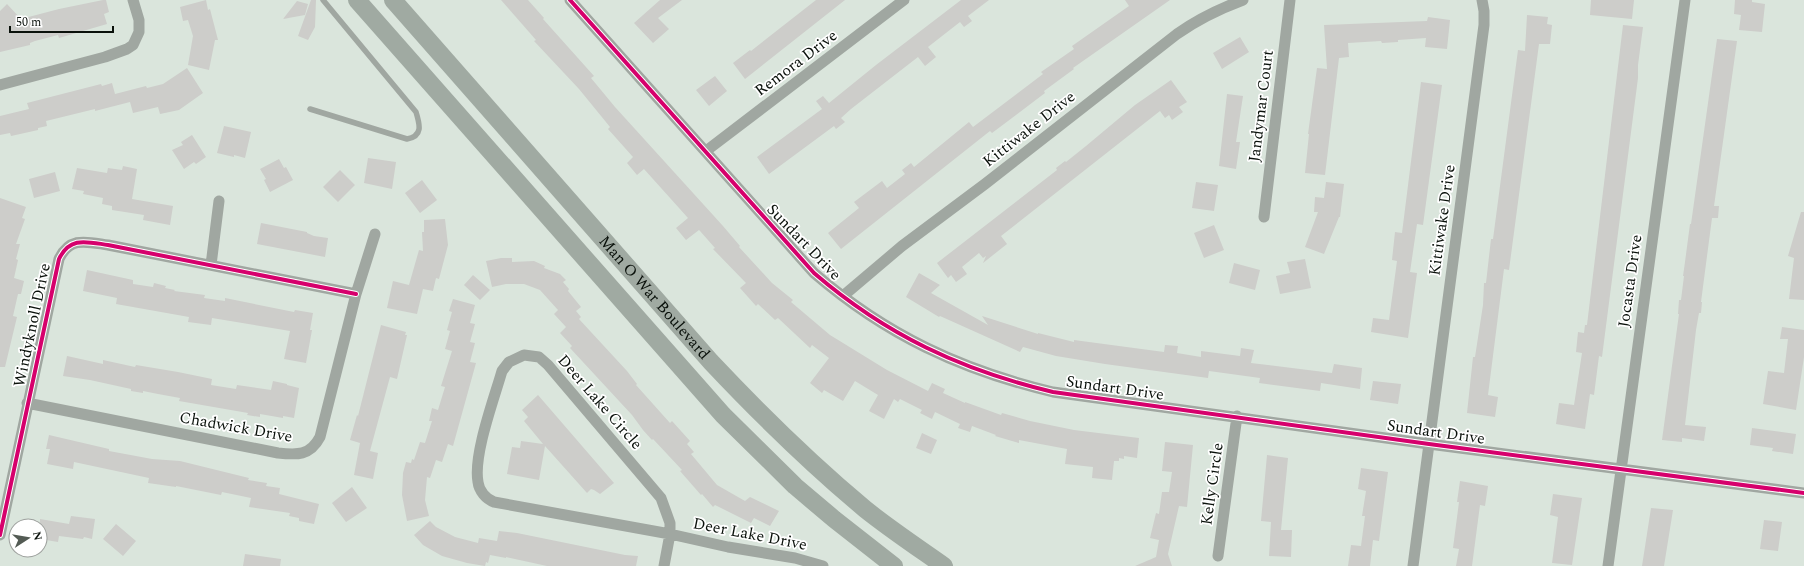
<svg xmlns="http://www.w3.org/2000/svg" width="1804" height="566" viewBox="0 0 1804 566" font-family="Spectral,serif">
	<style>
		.building { fill: #cdcdca }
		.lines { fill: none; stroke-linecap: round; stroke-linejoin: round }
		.lane { stroke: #a0a7a1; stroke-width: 5.5 }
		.street { stroke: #a0a7a1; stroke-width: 11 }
		.primary { stroke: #a0aaa2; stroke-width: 18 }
		.cycleway-casing { stroke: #fff; stroke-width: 6 }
		.cycleway { stroke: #d6006c; stroke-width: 4 }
		.labels { text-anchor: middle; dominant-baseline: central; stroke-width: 3.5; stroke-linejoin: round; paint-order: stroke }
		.street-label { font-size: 16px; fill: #0a110b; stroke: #fff }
	</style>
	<rect width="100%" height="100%" fill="#dae5dc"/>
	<!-- building -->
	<path class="building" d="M103 0H106L109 12 104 14 107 24 59 38 58 35 35 41 30 43V45L0 52V11L7 4 21 19 59 9Z
		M206 0 208 10 210 9 218 40H215L209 70 188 65 193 36 188 20 183 21 180 7Z
		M311 0H316L315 27 308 40 298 36Z
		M501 0H528L544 18 543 19 594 76 591 78 615 107 723 226 740 246 739 247 772 283 793 300 791 302 830 335 887 370 928 391 932 383 945 389 943 393 965 403V402L1001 415 1002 413 1030 421 1074 430 1139 438 1137 458 1124 456V459L1119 458V461H1114L1112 480 1092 478 1093 467 1065 464 1067 449 1019 440V443L995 436 996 435 972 426 970 432 958 428 960 424 935 412 932 419 920 413 922 410 900 399 898 402 894 399 884 419 869 411 878 395 855 381 843 401 824 390 822 393 810 383 829 358 812 345 810 348 778 318 775 320 758 304 756 306 740 288 746 283 713 249 715 248 700 231 699 230 686 240 676 228 688 218 644 169 637 175 627 163 633 157 608 129 610 127 579 89 534 41 536 40Z
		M660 0H682L658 18 669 29 653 43 634 23Z
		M816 0H845L745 79 733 63 750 50 751 51Z
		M961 0H989L968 16 972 21 964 27 960 22 928 47 936 57 925 66 918 57 851 109 841 118 845 122 836 129 834 126 769 174 757 157 822 109 816 101 823 96 829 103 876 65Z
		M1125 0H1170L1073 68 1074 69 1044 91 1045 93 992 133 990 131 841 249 828 233 859 208 854 202 882 181 887 188 905 174 902 170 911 163 914 167 969 122 973 127 1043 74 1041 72 1074 49 1072 46 1129 6Z
		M1591 0H1634L1632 19 1590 15Z
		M1735 0H1752V2L1765 4 1762 32 1739 30 1741 15 1734 14Z
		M297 1 308 4 305 15 283 19Z
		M1527 15 1548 17 1547 24 1552 25 1550 44H1539L1509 270 1504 269 1488 395 1498 397 1495 417 1467 413 1473 357H1475L1483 305 1484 283H1486L1491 239H1493L1518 50 1525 51Z
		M1428 17 1450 20 1447 49 1425 47 1426 38 1398 40V42L1382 43 1381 41 1348 43 1349 57 1339 58 1325 175 1305 173 1309 134H1308L1317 68 1327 69 1324 25 1427 21Z
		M1623 25 1643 27 1638 65V78L1602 357 1599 356 1594 395 1590 394 1585 429 1556 424 1559 403 1574 405 1582 353 1576 352 1578 332 1584 333 1585 325H1587Z
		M1240 37 1249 52 1222 69 1213 53Z
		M1717 39 1737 41 1714 206H1719L1718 218H1712L1701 302H1702L1701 313H1699L1696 330 1685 425 1706 427 1704 441 1682 438V442L1662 440 1679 314H1678L1679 300H1681L1684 276H1683L1685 262 1690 224H1691Z
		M187 68 203 93 179 110 160 114 158 107 133 113 130 102 95 111V109L46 121 47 126 38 128V130L11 136 10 133 0 135V116L29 109 27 103 101 84 102 86 112 83 115 94 146 86 147 88 163 84Z
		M715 76 727 91 709 106 696 90Z
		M1171 80 1187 102 1179 107 1183 112 1172 120 1169 115 1165 118 1160 111 1001 236 1007 244 983 263 986 256 983 258 979 253 962 267 967 274 956 282 951 275 948 278 937 263 1057 170 1056 168 1065 161 1066 162 1086 146 1135 105Z
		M1421 82 1442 85 1423 225 1417 224 1410 272 1417 273 1408 338 1371 332 1373 318 1389 320 1397 261 1392 260 1395 232 1402 233Z
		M1227 94 1243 96 1236 142H1240L1236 169 1219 166Z
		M224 126 251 132 245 158 234 155V157L217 153Z
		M192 135 206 157 196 164 194 162 184 169 172 150 183 145 181 142Z
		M368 158 396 162 392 189 364 183Z
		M279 159 284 168 286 167 293 180 270 192 264 180 266 179 260 169Z
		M123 166 137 169 132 199 173 206 170 225 143 220 144 215 112 210V206L102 204 103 198 83 194 84 191 72 189 77 168 107 173 108 168 122 170Z
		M340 170 355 185 338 202 323 187Z
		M55 172 60 191 34 198 29 179Z
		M422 180 437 200 420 213 405 193Z
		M1196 182 1218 185 1214 211 1192 208Z
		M1326 182 1344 184 1340 217H1339L1324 254 1305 247 1318 212H1314L1315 197 1324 198Z
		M0 198 26 207 22 218 25 219 16 244H20L16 259 18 260 14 278 24 281 21 294H18L13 316 17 317 5 367H0Z
		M1801 212H1804V300L1789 299 1794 258 1788 256Z
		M445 219 448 245 439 279 436 278 433 291 423 289 417 314 387 308 393 281 409 285 419 250 423 251 422 232H424V220Z
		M261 223 307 232V233L314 236 328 238 325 257 257 244Z
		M1214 225 1224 250 1204 258 1194 233Z
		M501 258H512V262L534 261 545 266 544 268 560 274 566 280 563 282 569 289 568 291 581 307 576 311 581 317 579 319 627 371 637 384 636 385 670 423 672 421 690 441 687 444 694 452 691 454 717 485 745 501 750 497 779 511 770 526 754 518 751 523 715 505 713 507 702 494 701 495 680 471 682 470 653 439 652 440 643 430 632 415 570 348 572 346 560 333 566 327 554 314 558 310 540 290 524 284H506L492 287 486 261Z
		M1305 259 1311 288 1280 294 1276 276 1290 273 1287 262Z
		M1234 263 1260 270 1255 290 1229 283Z
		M87 270 133 280V284L153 287 154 283 166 286 165 288 175 290 174 291 205 295 204 298 225 301V298L294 312 295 310 313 313 310 330H312L306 363 284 359 290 331 212 318 211 325 188 322 189 317 116 304 117 298 83 291Z
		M919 273 940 285 931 293 988 325 982 316 1038 334V333L1074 342V340L1164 352 1165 345 1178 346 1177 353 1201 357V351L1240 356 1241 348 1254 350 1251 363 1332 373 1334 364 1362 368 1360 389 1321 383 1320 391 1259 383 1260 378 1209 371 1208 378 1105 364 1056 356 1023 347 1020 352 940 316 939 317 906 297Z
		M473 275 490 290 480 300 464 285Z
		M453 299 475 305 470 323 475 324 470 342 475 343 470 362 476 363 453 446 448 444 442 462 436 460 430 478 427 477 425 500 429 516 407 521 402 495 403 473 406 462 411 463 412 459 414 460 420 442 425 443 432 421H429L432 408 438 410 445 387 441 386 452 351 445 349 450 331 447 330 452 312 449 311Z
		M381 325 406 332 405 335H407L397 379 390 377 370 451 378 453 373 479 354 475 360 443 350 440 357 415 358 416Z
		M1782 327 1804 330V357L1796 410 1763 404 1768 371 1784 373 1788 339H1780Z
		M67 356 103 364V360L135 367 136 365 178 372 212 379 211 385 236 389 237 385 271 390 273 381 287 384V385L299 388 294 418 283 416V418L260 414V417L247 415 248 413 179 401 180 398 158 394 143 391V393L131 391V389L90 380 63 376Z
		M1373 381 1401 384 1398 404 1370 400Z
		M538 395 614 483 600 494 594 490 591 489 587 493 545 446 539 480 507 474 512 447 520 448 521 441 543 444 524 421 528 417 522 410Z
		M1752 428 1796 434 1793 454 1772 451 1773 448 1750 445Z
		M922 433 937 440 931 454 916 448Z
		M49 435 109 449V451L152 459 180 461 249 478 248 480 267 483 266 486 280 488 279 494 319 504 314 524 299 521V518L289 516 290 513 249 507 251 498 222 492 221 495 176 486V487L148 483 149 478 74 462 73 469 47 464 50 449H46Z
		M1165 442 1193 445 1187 507 1179 506 1168 554 1172 566H1135L1156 557 1159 540 1150 538 1156 513 1159 514 1162 492H1169L1172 472 1162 471Z
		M1267 455 1288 458 1281 530H1292L1291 557 1269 556 1271 522 1261 521Z
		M1361 468 1388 472 1379 541 1373 540 1370 566H1348L1351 545 1361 546 1365 516H1362L1366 491 1358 489Z
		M1460 481 1488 486 1485 506 1480 505 1472 566H1456L1459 549 1453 548 1459 502H1457Z
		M352 487 367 508 346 522 332 503Z
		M1553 494 1582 498 1572 565 1552 563 1558 517 1550 515Z
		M1651 508 1673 510 1664 566H1642Z
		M71 516 95 519 92 539 84 537 83 539 59 536 58 542 40 539V519L69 524Z
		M1764 520 1782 522 1778 551 1760 549Z
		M430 521 436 527 455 537 478 543 479 538 497 541 499 531 517 533 625 555 638 556 636 566H547L506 557V558L490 555 488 563 486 562 485 566 467 563 442 556 423 545 414 535Z
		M116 524 136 541 123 556 103 539Z
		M245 554 281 559 280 566H243Z"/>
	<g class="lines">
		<!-- lane -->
		<path class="lane" d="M310 109 407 139C423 136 420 125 416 112L323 0"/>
		<!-- street -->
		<path class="street" d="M570 0 814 273C886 335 961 370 1053 392L1429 444 1804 493
			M0 85 105 57 127 49 133 45 139 32V20L133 0
			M706 151 904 0
			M1264 217 1290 0
			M211 265 219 201
			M843 296 902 246 985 184 1177 34C1198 19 1219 9 1243 0
			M524 355 539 357 548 365 661 498 670 523V534L494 502C486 499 479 491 478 482 473 455 494 399 502 371L509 362Z
			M27 403 278 453C297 455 310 456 320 437L356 294 375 234
			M0 535 59 259C70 236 87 242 108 245L356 294
			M1218 556 1237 416
			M664 566 670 534 728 547 795 558 823 566
			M1413 566 1484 25V11L1482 0
			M1608 566 1685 0"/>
		<!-- primary -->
		<g class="primary">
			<path d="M357 0 723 415 795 486 834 519 894 566"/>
			<path id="s1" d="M393 0 711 362C759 413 810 463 865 509 890 529 917 547 944 566"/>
		</g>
		<!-- cycleway casing -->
		<g class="cycleway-casing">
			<path id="cycleway" d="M570 0 814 273C886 335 961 370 1053 392L1429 444 1804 493
				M0 535 59 259C70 236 87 242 108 245L356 294"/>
		</g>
		<!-- cycleway -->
		<use href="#cycleway" class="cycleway"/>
	</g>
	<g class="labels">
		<!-- street labels -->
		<g class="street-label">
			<text transform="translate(796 63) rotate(-37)">Remora Drive</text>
			<text transform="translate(1261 106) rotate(-83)">Jandymar Court</text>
			<text transform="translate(1029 129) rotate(-38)">Kittiwake Drive</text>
			<text transform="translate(1442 220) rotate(-82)">Kittiwake Drive</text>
			<text transform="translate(804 242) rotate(46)">Sundart Drive</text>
			<text transform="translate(1630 281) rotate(-82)">Jocasta Drive</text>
			<text stroke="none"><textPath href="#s1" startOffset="396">Man O War Boulevard</textPath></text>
			<text transform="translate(32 325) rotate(-78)">Windyknoll Drive</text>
			<text transform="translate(1115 388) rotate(8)">Sundart Drive</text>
			<text transform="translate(600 402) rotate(49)">Deer Lake Circle</text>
			<text transform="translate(236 427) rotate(10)">Chadwick Drive</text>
			<text transform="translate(1436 432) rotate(8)">Sundart Drive</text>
			<text transform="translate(1212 484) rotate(-82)">Kelly Circle</text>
			<text transform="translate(750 534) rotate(11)">Deer Lake Drive</text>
		</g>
	</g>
	<!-- north arrow -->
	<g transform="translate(28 538) rotate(78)"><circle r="19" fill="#ffffff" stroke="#9da09d"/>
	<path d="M0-3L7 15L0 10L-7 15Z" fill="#535b54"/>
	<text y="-6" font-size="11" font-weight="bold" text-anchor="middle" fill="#0a110b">N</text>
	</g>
	<!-- scale -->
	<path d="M10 26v6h103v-6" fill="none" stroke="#0a110b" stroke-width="2"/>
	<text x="16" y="26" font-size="12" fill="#0a110b" stroke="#ffffff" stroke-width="3" paint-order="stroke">50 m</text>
</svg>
